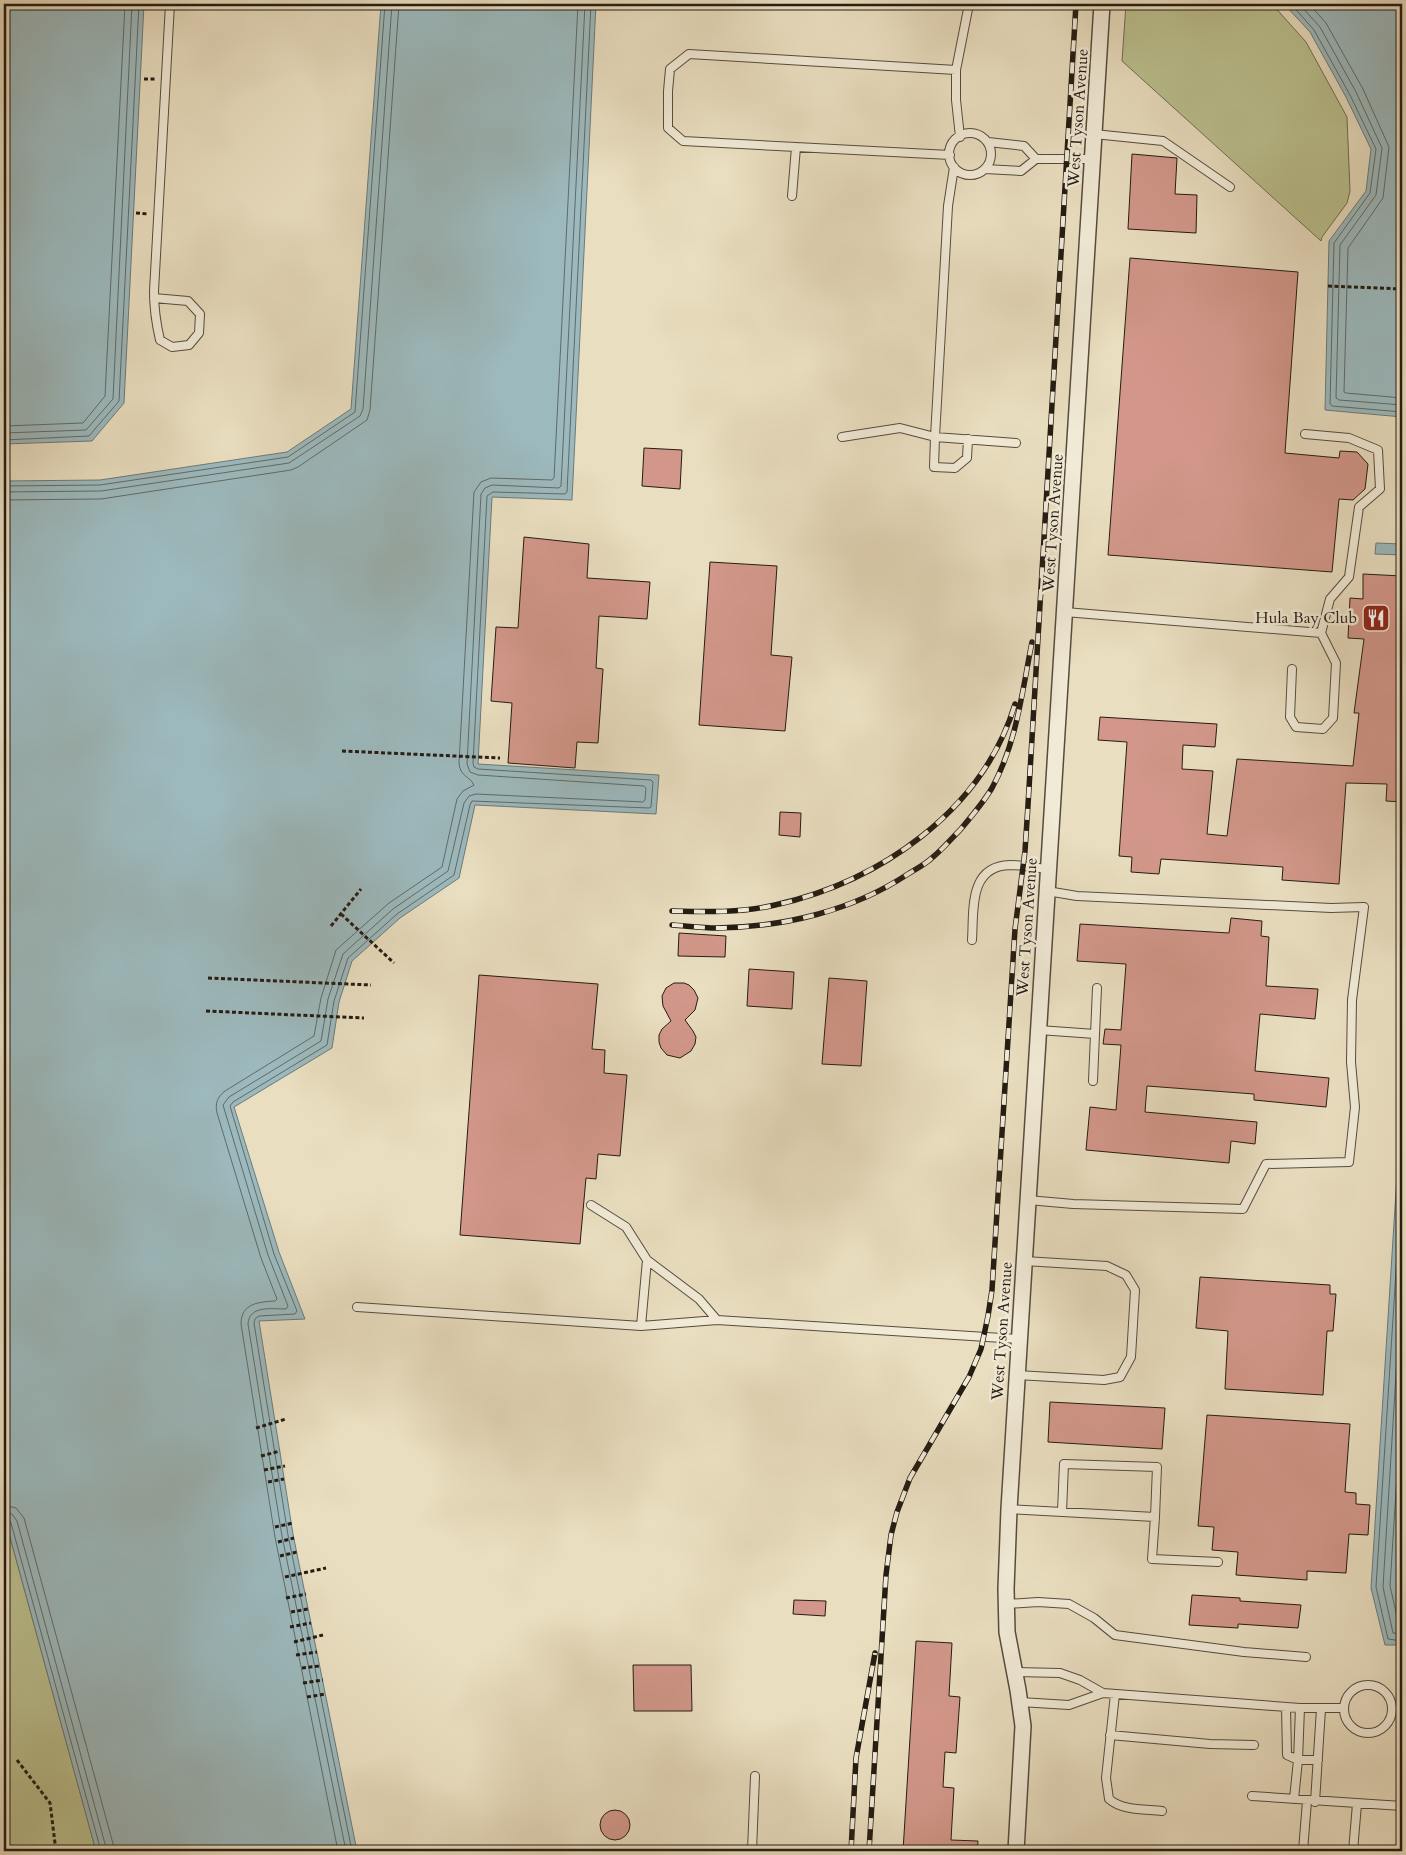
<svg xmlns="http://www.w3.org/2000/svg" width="1406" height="1855" viewBox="0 0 1406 1855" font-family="Cardo,serif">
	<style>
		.green { fill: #bbc08f; stroke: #706e51 }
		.water { fill: #9cb9bd; stroke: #6c7a79 }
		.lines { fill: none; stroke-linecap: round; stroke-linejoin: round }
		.shore { stroke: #606a68; stroke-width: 1 }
		.building { fill: #d2978a; stroke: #251c13 }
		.service-casing { stroke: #564c3e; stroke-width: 10 }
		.minor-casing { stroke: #564c3e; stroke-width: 18 }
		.path { stroke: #251c13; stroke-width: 3; stroke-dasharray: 4 2.5; stroke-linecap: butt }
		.service { stroke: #f1ead6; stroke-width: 8 }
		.minor { stroke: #f1ead6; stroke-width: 15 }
		.rail-casing { stroke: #251c13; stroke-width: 5.5 }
		.rail { stroke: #f1ead6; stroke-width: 4; stroke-dasharray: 11; stroke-linecap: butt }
		.labels { text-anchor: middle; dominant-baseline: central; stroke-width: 5; stroke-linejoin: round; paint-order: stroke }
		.street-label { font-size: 16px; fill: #251c13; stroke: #f1ead6 }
		.poi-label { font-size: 16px; fill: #251c13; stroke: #f1ead6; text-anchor: end }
	</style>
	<rect width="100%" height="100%" fill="#e9dec0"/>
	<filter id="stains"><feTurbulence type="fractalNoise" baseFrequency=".004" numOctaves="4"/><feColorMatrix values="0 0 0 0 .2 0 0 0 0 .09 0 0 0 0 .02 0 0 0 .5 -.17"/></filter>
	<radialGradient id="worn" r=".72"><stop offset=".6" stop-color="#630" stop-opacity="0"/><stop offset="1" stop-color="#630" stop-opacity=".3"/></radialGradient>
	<!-- green -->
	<path class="green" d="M1126 4H1272L1306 42 1347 117 1350 191 1347 203 1322 237 1321 241 1122 61Z
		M4 1515 96 1851H4Z"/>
	<!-- water -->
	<path class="water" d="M4 4H144L124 403 92 441 4 444Z
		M381 4H596L572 500 492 497 478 764 659 775 656 814 475 805 459 878 400 918 352 961 339 1002 332 1048 234 1107 279 1252 305 1319 259 1321 293 1534 357 1851H96L4 1515V481L100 480 287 452 351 409Z
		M1284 4H1402V417L1325 410 1329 241 1366 191 1371 149 1346 97 1310 32Z
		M1376 543 1402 544V555L1375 554Z
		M1402 1096V1645H1385L1371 1588Z"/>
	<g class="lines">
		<!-- shore -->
		<path class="shore" d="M1291 4 1314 30 1350 95 1376 149 1370 193 1334 243 1330 404 1332 406 1402 412
			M1299 4 1320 27 1356 92 1382 148 1376 195 1340 245 1336 398 1339 400 1402 405
			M1309 4 1326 23 1363 89 1389 147 1383 198 1348 248 1344 392 1346 393 1402 398
			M4 426 83 423 105 396 125 4
			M4 433 86 430 113 399 132 4
			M4 440 89 436 119 401 139 4
			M4 486 100 485 288 457 355 412 385 4
			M4 492 101 491 289 463 360 416 363 409 392 4
			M4 500 101 499 291 470 298 467 367 420 370 410 399 4
			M1402 1176 1376 1587 1388 1639 1402 1641
			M1402 1276 1383 1587 1393 1633 1402 1634
			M1402 1396 1390 1586 1399 1625 1402 1627
			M4 1505 16 1508 24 1518 115 1851
			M4 1512 12 1514 17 1521 107 1851
			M4 1518 8 1519 11 1523 101 1851
			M338 1851 275 1537 241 1324C241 1303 259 1302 275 1301L277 1299 261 1258 217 1113C215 1104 217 1097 225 1091L314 1036 321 998 336 950 389 903 442 867 457 799 463 791 474 785C470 776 460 777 459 763L474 492 481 482 491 478 552 480 554 478 578 4
			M346 1851 282 1536 248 1324C249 1305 272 1309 286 1309L288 1306 268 1255 223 1105 229 1097 321 1041 328 999 343 954 393 909 448 871 464 803 469 796 476 794 643 802 645 800 646 788 644 786 478 775 470 772 467 764 481 494 485 488 492 485 559 488 561 486 585 4
			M352 1851 288 1535 254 1323 255 1319 259 1316 295 1314 297 1311 274 1254 230 1106 233 1102 327 1045 334 1001 348 958 397 914 454 875 470 805 472 801 649 808 651 807 653 782 651 780 478 769 474 767 473 763 487 496 493 492 565 494 567 492 591 4"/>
	</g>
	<!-- building -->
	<path class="building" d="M1132 154 1177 158 1175 194 1197 195 1196 233 1128 229Z
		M1130 258 1298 272 1285 453 1339 458 1340 451 1357 452 1368 464 1365 489 1353 500 1339 499 1332 572 1108 555Z
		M644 448 682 450 680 489 642 486Z
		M524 537 589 544 587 578 650 582 647 619 599 616 596 668 603 669 598 743 577 742 575 768 508 763 512 703 491 701 496 627 518 628Z
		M710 562 777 566 771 655 792 657 785 731 699 725Z
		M1363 574 1402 576V802L1386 801 1387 784 1346 783 1339 884 1282 880 1283 867 1161 859 1159 874 1131 872 1132 857 1119 856 1127 742 1098 740 1100 717 1217 724 1215 747 1183 745 1182 769 1213 771 1207 834 1227 836 1237 759 1353 766 1359 713H1354L1364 639 1348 638 1350 598 1363 599Z
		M780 812 801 813 800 837 779 835Z
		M1231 918 1262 921 1261 936 1269 937 1266 986 1318 989 1315 1019 1260 1014 1255 1071 1329 1078 1326 1107 1254 1100V1094L1147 1086 1145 1112 1257 1122 1255 1144 1231 1141 1229 1163 1086 1150 1090 1107 1116 1110 1121 1045 1103 1044 1105 1029 1121 1030 1126 964 1077 961 1080 924 1229 933Z
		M679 933 726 936 725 957 678 956Z
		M749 969 794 972 792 1009 747 1006Z
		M479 975 598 984 592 1049 605 1050 604 1073 627 1075 620 1156 598 1154 596 1179 586 1178 580 1244 460 1235Z
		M829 978 867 981 861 1066 822 1064Z
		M674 983H684L689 985 694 990 698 998 695 1010 685 1020 693 1031 696 1037 695 1044 691 1051 680 1058 667 1055 661 1048 659 1042V1035L662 1029 671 1021 663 1006 662 996 666 988Z
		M1200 1277 1330 1285V1294H1336L1333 1331H1327L1323 1395 1225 1389 1228 1331 1196 1328Z
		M1050 1402 1165 1408 1162 1449 1048 1442Z
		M1207 1415 1350 1424 1345 1492 1356 1493V1504L1370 1505 1368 1535 1349 1534 1346 1573 1307 1571V1580L1236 1575 1238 1552 1212 1550 1214 1527 1198 1526Z
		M1192 1595 1240 1598V1601L1301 1605 1298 1628 1238 1624V1628L1189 1625Z
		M794 1600 826 1601 825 1616 793 1614Z
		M916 1641 952 1643 949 1696 960 1697 956 1753 945 1752 943 1787 954 1788 951 1840 978 1841 977 1851H903Z
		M633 1665H691L692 1711H634Z
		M600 1825a15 15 0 1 1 30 0a15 15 0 1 1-30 0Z"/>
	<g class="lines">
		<!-- service casing -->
		<g class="service-casing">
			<path id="service" d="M956 70V100L960 137
				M949 154a21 21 0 1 1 42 0a21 21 0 1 1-42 0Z
				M1094 134 1163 141 1230 187
				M988 142 1024 146 1036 159
				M950 155 683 141 668 128V91L670 69 689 54 956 70 969 4
				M954 167 948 206 935 437 1016 443
				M985 169 1021 171 1036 159H1093
				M792 196 796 147
				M154 298 188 301 200 314 199 333 189 345 172 347 160 340C156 323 154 308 154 291L170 4
				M842 437 900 428 935 437 934 467 955 468 967 458 968 439
				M1065 612 1321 633 1330 599 1349 577 1359 507 1380 489 1378 450 1349 438 1305 434
				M1292 669 1290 717 1296 727 1323 729 1333 718 1336 663 1321 633
				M972 940C974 911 968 866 1010 865 1023 865 1036 868 1049 869
				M1039 1030 1095 1034
				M1093 1081 1097 988
				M1028 1200 1073 1204 1243 1209 1266 1164 1349 1162 1355 1107 1351 1062 1352 1000 1364 907 1331 908 1077 896 1047 891
				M591 1205 626 1227 647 1260 699 1299 717 1320 1019 1339
				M357 1307 641 1326 717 1320
				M641 1326 647 1260
				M1017 1375 1104 1380 1120 1377 1131 1357 1135 1290 1126 1275 1107 1266 1024 1261
				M1009 1509 1155 1517 1152 1559 1218 1562
				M1062 1512 1064 1464 1157 1467 1155 1517
				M1007 1604 1038 1602 1069 1604 1094 1618 1115 1635 1244 1652 1306 1657
				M1015 1672 1060 1673 1080 1680 1103 1693 1069 1705 1020 1702
				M1344 1709a24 24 0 1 1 48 0a24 24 0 1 1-48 0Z
				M1103 1693 1300 1708H1344
				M1115 1694 1106 1778 1109 1799C1123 1811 1144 1809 1162 1811
				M1286 1707 1287 1755 1298 1760H1318
				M1110 1735 1210 1744 1254 1745
				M1252 1796 1402 1806
				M1294 1799 1298 1760 1300 1708
				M1315 1802 1321 1709
				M752 1851 755 1776
				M1303 1851 1307 1801
				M1353 1851 1357 1804
				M1401 1851 1402 1823"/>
		</g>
		<!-- minor casing -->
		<g class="minor-casing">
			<path id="minor" d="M1016 1851 1023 1726 1018 1690 1007 1632 1006 1589 1009 1509 1102 4"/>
		</g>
		<!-- path -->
		<path class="path" d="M144 79H156
			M136 213 148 214
			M1328 286 1402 289
			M342 751 500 758
			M341 914 394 963
			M331 926 361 889
			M208 978 371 985
			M206 1011 364 1018
			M256 1428 286 1419
			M261 1456 280 1451
			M264 1470 285 1466
			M268 1482 284 1479
			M275 1527 293 1523
			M278 1542 294 1538
			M280 1556 297 1552
			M285 1577 326 1568
			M286 1598 306 1594
			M291 1612 308 1609
			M290 1627 311 1623
			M294 1642 323 1635
			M296 1655 317 1652
			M302 1668 320 1666
			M303 1683 323 1680
			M307 1697 326 1694
			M17 1760 50 1803 56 1851"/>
		<!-- service -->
		<use href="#service" class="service"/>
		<!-- minor -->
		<use href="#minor" class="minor"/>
		<!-- rail casing -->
		<g class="rail-casing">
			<path id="rail" d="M672 911C706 912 741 913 775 905 879 882 983 811 1015 704
				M672 925C687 926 702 928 717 928 784 927 852 911 908 874 916 869 926 864 933 857 943 849 951 839 960 830 971 817 983 803 992 788 1017 742 1022 692 1032 642
				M851 1851 856 1758 875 1653
				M869 1851 886 1575 891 1535 897 1512 910 1478 969 1377 981 1349 988 1316 992 1290 1015 929 1025 851 1028 805 1076 4"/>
		</g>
		<!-- rail -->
		<use href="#rail" class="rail"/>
	</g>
	<!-- icons -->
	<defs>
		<g id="restaurant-square" transform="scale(1.4375)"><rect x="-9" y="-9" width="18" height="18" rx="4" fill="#8f2418" stroke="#f1ead6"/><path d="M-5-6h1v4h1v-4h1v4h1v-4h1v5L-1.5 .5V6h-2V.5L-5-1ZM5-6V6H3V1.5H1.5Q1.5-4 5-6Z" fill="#fff"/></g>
	</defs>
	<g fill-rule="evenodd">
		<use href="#restaurant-square" x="1376" y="618"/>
	</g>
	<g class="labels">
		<!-- street labels -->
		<g class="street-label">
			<text transform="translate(1078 118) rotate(-86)">West Tyson Avenue</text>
			<text transform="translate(1053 523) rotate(-86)">West Tyson Avenue</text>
			<text transform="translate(1027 927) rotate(-86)">West Tyson Avenue</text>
			<text transform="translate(1002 1331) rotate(-86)">West Tyson Avenue</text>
		</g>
		<!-- poi labels -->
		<g class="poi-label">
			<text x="1357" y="618">Hula Bay Club</text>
		</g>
	</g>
	<!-- margin -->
	<rect width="1406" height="1855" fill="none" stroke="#e9dec0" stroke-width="20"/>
	<rect x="5" y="5" width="1396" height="1845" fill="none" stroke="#251c13" stroke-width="2.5"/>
	<rect x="10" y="10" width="1386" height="1835" fill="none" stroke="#251c13"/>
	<rect width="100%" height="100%" filter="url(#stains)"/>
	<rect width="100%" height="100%" fill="url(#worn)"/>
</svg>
